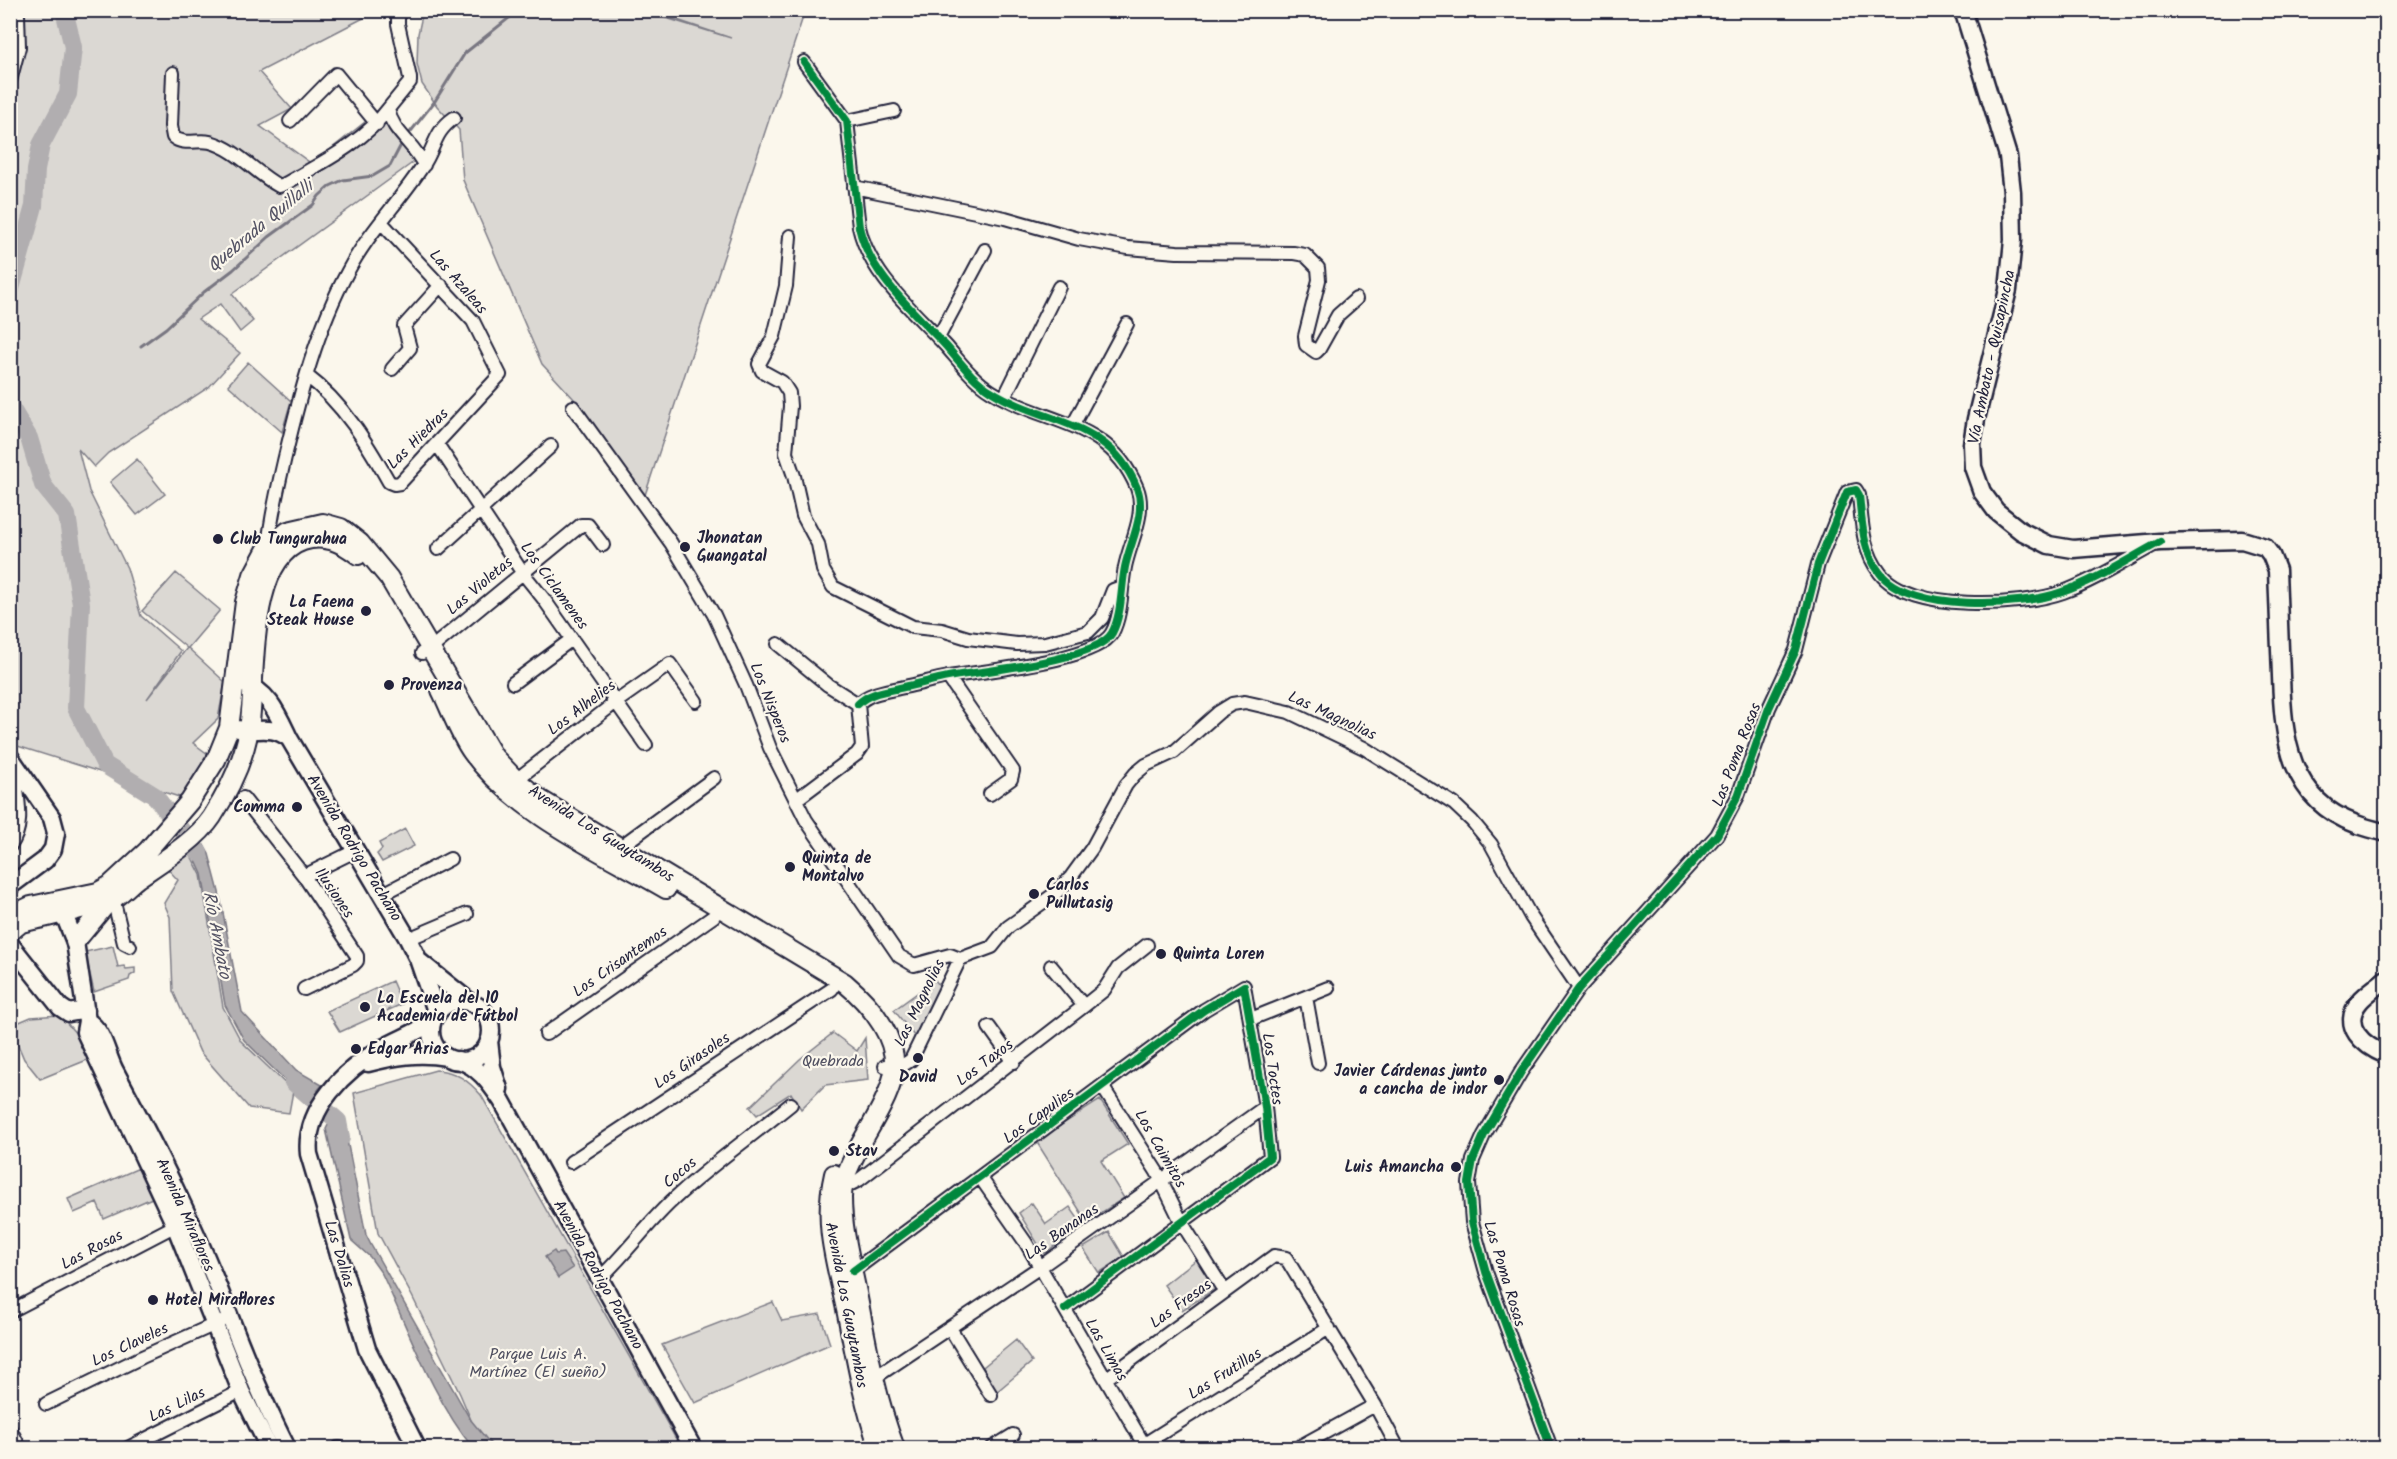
<svg xmlns="http://www.w3.org/2000/svg" width="2397" height="1459" viewBox="0 0 2397 1459" font-family="Kalam,sans-serif">
	<style>
		.green { fill: #dbd8d3; stroke: #7e7d87; stroke-width: 1.5 }
		.water { fill: #b1aeb0; stroke: #787681; stroke-width: 1.5 }
		.lines { fill: none; stroke-linecap: round; stroke-linejoin: round }
		.stream { stroke: #787681; stroke-width: 3 }
		.river { stroke: #b1aeb0; stroke-width: 18 }
		.street-casing { stroke: #22223b; stroke-width: 16 }
		.secondary-casing { stroke: #22223b; stroke-width: 21 }
		.primary-casing { stroke: #22223b; stroke-width: 22 }
		.street { stroke: #fbf7ec; stroke-width: 12 }
		.secondary { stroke: #fbf7ec; stroke-width: 16 }
		.primary { stroke: #fbf7ec; stroke-width: 18 }
		.cycleway-casing { stroke: #fbf7ec; stroke-width: 11 }
		.cycleway { stroke: #00873e; stroke-width: 8 }
		.poi-dot { fill: #22223b; stroke: #fbf7ec; stroke-width: 2 }
		.labels { text-anchor: middle; dominant-baseline: central; stroke-width: 4.5; stroke-linejoin: round; paint-order: stroke }
		.street-label { font-size: 16px; fill: #22223b; stroke: #fbf7ec }
		.poi-label { font-size: 16px; font-weight: bold; fill: #22223b; stroke: #fbf7ec; text-anchor: start }
		.park-label { font-size: 16px; fill: #505061; stroke: #fbf7ec }
		.water-label { font-size: 18px; font-style: italic; fill: #545364; stroke: #fbf7ec }
	</style>
	<rect width="100%" height="100%" fill="#fbf7ec"/>
	<filter id="ink" filterUnits="userSpaceOnUse"><feTurbulence type="fractalNoise" baseFrequency=".0167" numOctaves="2"/><feDisplacementMap in="SourceGraphic" scale="12" xChannelSelector="R" yChannelSelector="G"/><feConvolveMatrix kernelMatrix="1 2 1 2 8 2 1 2 1" color-interpolation-filters="sRGB"/></filter>
	<g filter="url(#ink)">
		<!-- green -->
		<path class="green" d="M10 11H377L259 72 292 109 260 126 312 164 374 115 403 130 426 153 232 294 253 321 240 332 220 304 198 319 240 353 209 387 108 453 94 467 78 449 89 491 127 568 141 616 181 651 147 699 187 648 142 611 176 573 220 610 188 648 225 682 218 719 193 743 216 760 192 801 11 744Z
			M423 11H643L731 38 650 11H805L643 501 574 399 542 364 463 180 459 130 437 106 422 84 417 64 418 34Z
			M248 362 291 401 282 432 228 385Z
			M137 459 165 494 137 515 110 482Z
			M405 829 414 846 382 862 377 854 382 849 379 843Z
			M187 848 201 875 223 1007 241 1041 293 1091 289 1113 249 1108 200 1052 173 991 170 917 164 903 178 880 163 864Z
			M113 946 118 967 124 966 126 969 135 968V973L130 976 129 980 94 992 85 952Z
			M935 980 942 989 923 1028 914 1036 894 1010Z
			M392 981 402 1004 340 1032 327 1011Z
			M60 1015 88 1048 92 1058 40 1079 24 1059 10 1026 31 1017Z
			M833 1033 857 1051 865 1038 868 1080 825 1085 801 1109 791 1093 757 1115 750 1107 800 1059Z
			M436 1070C456 1071 469 1081 481 1095L681 1448H483L460 1394 412 1296 378 1233 354 1093Z
			M1100 1100 1128 1144 1101 1161 1124 1198 1087 1222 1036 1141Z
			M139 1168 152 1198 104 1219 97 1203 74 1213 68 1199Z
			M1032 1203 1046 1224 1070 1207 1082 1224 1044 1254 1019 1213Z
			M1109 1232 1124 1257 1099 1273 1083 1248Z
			M1197 1259 1217 1288 1182 1310 1164 1285Z
			M773 1302 782 1321 820 1314 830 1344 695 1403 662 1345Z
			M1016 1340 1032 1362 995 1393 983 1367Z"/>
		<!-- water -->
		<path class="water" d="M204 845 209 854 219 892 242 1012 296 1070 322 1085 310 1100 293 1088 244 1040 225 1005 202 874 191 850Z
			M335 1112 343 1120 366 1235 371 1245 470 1419 494 1448H473C433 1399 409 1331 382 1274L370 1257 351 1240 326 1129Z
			M554 1251 556 1254 563 1253 573 1268 558 1278 545 1257Z"/>
		<g class="lines">
			<!-- stream -->
			<path class="stream" d="M408 135 435 101 465 53 519 10
				M141 346 166 328 204 292 233 270 269 237 313 205 319 196 330 186 343 180 373 176 390 166 402 143"/>
			<!-- river -->
			<path class="river" d="M10 292 34 206 36 170 41 145 68 94 73 47 64 10
				M10 406 29 438 43 485 67 515 81 604 76 708 105 765 155 796 199 853
				M293 1082 338 1121 341 1138"/>
			<!-- street casing -->
			<g class="street-casing">
				<path id="street" d="M398 10V24L410 78V82L388 109C392 132 413 142 424 165
					M804 62 847 121 859 227C870 276 914 311 946 346 960 362 973 380 991 391 1045 425 1109 419 1137 488 1147 513 1130 542 1125 567 1121 587 1122 615 1112 633 1096 661 981 671 948 677 933 680 919 684 904 687 888 691 869 692 858 704
					M173 73 171 126 173 137C184 146 198 139 210 142 237 149 255 173 279 186L285 184C321 163 363 143 388 109
					M10 81 19 47 18 15
					M290 121 336 74 377 124
					M847 121 894 111
					M854 187 1005 218 1079 239 1128 248 1177 252 1294 253 1305 255 1318 268 1319 280 1305 336 1306 345 1316 352 1319 349 1338 315 1356 299
					M790 236 786 286 774 336 759 364 762 371 782 382 789 393 790 406 786 453 794 476 803 516 818 544 823 570 833 587 913 627 942 630 968 638 1017 644 1045 643 1088 632 1102 618 1113 590 1121 587
					M938 338 985 250
					M392 369 410 348 404 326 441 285
					M307 376C343 403 367 443 389 482L394 484 400 483 500 375 473 321 381 222
					M1004 398 1059 287
					M573 407 671 543 714 615 746 685 770 748 806 820 899 956 914 965 950 955 960 959
					M1073 425 1127 324
					M437 444 522 572 543 598 646 745
					M270 549 268 547C271 516 278 487 285 457 300 394 317 328 348 271 368 233 399 202 422 167 436 147 433 133 454 118
					M438 549 551 446
					M778 644 828 685 858 704
					M422 653 429 650 581 525H588L603 545
					M948 677 1013 771 1011 779 990 794
					M513 683 572 639
					M516 780 616 702 670 664 696 701
					M243 798 304 876 357 956V961L353 965 304 989
					M797 799 857 754 862 747 858 704
					M10 846C28 822 14 791 15 764
					M620 847 714 778
					M304 876 355 851
					M381 895 450 859
					M113 898 124 943 130 946
					M408 939 467 914
					M960 959 992 947 1008 927 1056 893 1071 877 1092 848 1126 785 1135 774 1146 765 1174 752 1219 712 1232 704 1245 702 1289 712 1364 748 1454 804 1472 821 1491 844 1531 917 1579 988
					M1051 966 1084 1006
					M1306 997 1318 1063
					M1251 1019 1328 988
					M989 1027 1014 1062
					M546 1034 714 916
					M885 1066 900 1067 911 1060 960 959
					M1102 1086 1157 1172 1182 1223 1225 1292
					M571 1162 832 989
					M980 1177 1026 1243 1146 1448
					M840 1186 843 1188 859 1180 1084 1006 1104 990 1118 968 1147 945
					M853 1271 1204 1010 1244 986 1265 1107 1270 1157 1065 1309
					M600 1278C627 1253 648 1222 676 1197 712 1164 753 1135 791 1104
					M13 1310 182 1222
					M950 1328 991 1395
					M874 1378 1040 1267 1265 1107
					M1107 1378 1274 1256 1286 1258 1375 1405 1398 1448
					M46 1404 142 1357 220 1322
					M10 1429 20 1448
					M128 1448 241 1391
					M338 1448H340
					M992 1448 1013 1435
					M1138 1448 1329 1328
					M1297 1448 1375 1405
					M1551 1448 1486 1272 1472 1222 1469 1183 1473 1160 1484 1135 1521 1072 1579 988 1717 835 1738 796 1769 708 1796 650 1818 564 1847 492 1856 490 1859 495C1862 522 1862 550 1880 573 1909 612 2021 607 2063 592 2096 580 2126 560 2156 544"/>
			</g>
			<!-- secondary casing -->
			<g class="secondary-casing">
				<path id="secondary" d="M1963 10 2008 156 2012 192 2013 240 2008 290 1976 419 1972 444 1973 467 1982 492 1996 511 2021 531 2049 545 2073 549 2160 542 2242 540 2265 547 2271 555 2277 570C2278 605 2280 641 2281 676 2283 737 2289 800 2356 824 2366 828 2376 830 2386 833
					M243 684C268 689 279 717 289 738L408 939 418 959 437 1014
					M238 729C260 733 269 724 289 738
					M10 757 52 818 56 833 53 849 45 860 10 886
					M59 902 75 942 87 1021 85 1032 175 1225 241 1391 269 1448
					M10 944 60 1007 69 1013 86 1010
					M420 962 470 1002
					M2386 979C2378 986 2367 993 2360 1001 2339 1026 2364 1046 2386 1055
					M431 1031a30 30 0 1 1 60 0a30 30 0 1 1-60 0Z
					M87 1021C104 1031 106 1054 115 1071 155 1146 194 1223 224 1302 243 1352 263 1401 287 1448
					M489 1041 492 1067 499 1089
					M458 1060C479 1066 491 1085 502 1101L693 1448
					M368 1063C395 1056 419 1052 446 1057
					M417 1448 367 1349 309 1154C304 1109 345 1069 383 1048 399 1039 416 1033 432 1022"/>
			</g>
			<!-- primary casing -->
			<g class="primary-casing">
				<path id="primary" d="M441 690C451 710 459 734 472 752 517 814 601 851 666 889
					M10 916 31 906 98 892 109 886 148 850 190 801 216 760 229 728 245 602 253 575 268 547 288 531 323 523 341 528 360 543 389 578 494 757 516 780 541 800 845 983C871 1005 901 1040 893 1077 887 1101 871 1125 859 1147 851 1163 842 1179 842 1198 842 1229 851 1263 857 1293 867 1345 876 1399 895 1448
					M10 932 21 923C45 917 69 913 92 906 98 905 105 904 110 901 120 895 129 885 138 878 161 862 196 841 212 817 228 792 244 759 249 729 257 681 246 560 303 541 324 534 341 542 358 555
					M75 942 109 901
					M834 1174C822 1225 837 1265 847 1314 856 1360 864 1405 879 1448"/>
			</g>
			<!-- street -->
			<use href="#street" class="street"/>
			<!-- secondary -->
			<use href="#secondary" class="secondary"/>
			<!-- primary -->
			<use href="#primary" class="primary"/>
			<!-- cycleway casing -->
			<g class="cycleway-casing">
				<path id="cycleway" d="M804 62 847 121 859 227C870 276 914 311 946 346 960 362 973 380 991 391 1045 425 1109 419 1137 488 1147 513 1130 542 1125 567 1121 587 1122 615 1112 633 1096 661 981 671 948 677 933 680 919 684 904 687 888 691 869 692 858 704
					M853 1271 1204 1010 1244 986 1265 1107 1270 1157 1065 1309
					M1551 1448 1486 1272 1472 1222 1469 1183 1473 1160 1484 1135 1521 1072 1579 988 1717 835 1738 796 1769 708 1796 650 1818 564 1847 492 1856 490 1859 495C1862 522 1862 550 1880 573 1909 612 2021 607 2062 592 2097 580 2128 559 2160 542"/>
			</g>
			<!-- cycleway -->
			<use href="#cycleway" class="cycleway"/>
		</g>
	</g>
	<!-- markers -->
	<g class="poi-dot">
		<circle cx="218" cy="539" r="6"/>
		<circle cx="685" cy="547" r="6"/>
		<circle cx="366" cy="611" r="6"/>
		<circle cx="389" cy="685" r="6"/>
		<circle cx="297" cy="807" r="6"/>
		<circle cx="790" cy="867" r="6"/>
		<circle cx="1034" cy="894" r="6"/>
		<circle cx="1161" cy="954" r="6"/>
		<circle cx="365" cy="1007" r="6"/>
		<circle cx="356" cy="1049" r="6"/>
		<circle cx="918" cy="1058" r="6"/>
		<circle cx="1499" cy="1080" r="6"/>
		<circle cx="834" cy="1151" r="6"/>
		<circle cx="1456" cy="1167" r="6"/>
		<circle cx="153" cy="1300" r="6"/>
	</g>
	<g class="labels">
		<!-- street labels -->
		<g class="street-label">
			<text transform="translate(458 282) rotate(49)">Las Azaleas</text>
			<text transform="translate(1992 357) rotate(-78)">Vía Ambato - Quisapincha</text>
			<text transform="translate(418 439) rotate(-45)">Las Hiedras</text>
			<text transform="translate(480 586) rotate(-40)">Las Violetas</text>
			<text transform="translate(554 586) rotate(54)">Los Ciclamenes</text>
			<text transform="translate(770 703) rotate(68)">Los Nisperos</text>
			<text transform="translate(582 708) rotate(-37)">Los Alhelies</text>
			<text transform="translate(1332 716) rotate(25)">Las Magnolias</text>
			<text transform="translate(1737 755) rotate(-69)">Las Poma Rosas</text>
			<text transform="translate(601 834) rotate(32)">Avenida Los Guaytambos</text>
			<text transform="translate(354 848) rotate(59)">Avenida Rodrigo Pachano</text>
			<text transform="translate(334 893) rotate(56)">Ilusiones</text>
			<text transform="translate(620 962) rotate(-35)">Los Crisantemos</text>
			<text transform="translate(920 1003) rotate(-64)">Las Magnolias</text>
			<text transform="translate(692 1061) rotate(-34)">Los Girasoles</text>
			<text transform="translate(985 1063) rotate(-37)">Los Taxos</text>
			<text transform="translate(1272 1069) rotate(82)">Los Toctes</text>
			<text transform="translate(1039 1116) rotate(-36)">Los Capulies</text>
			<text transform="translate(1160 1149) rotate(60)">Los Caimitos</text>
			<text transform="translate(680 1173) rotate(-40)">Cocos</text>
			<text transform="translate(185 1215) rotate(66)">Avenida Miraflores</text>
			<text transform="translate(1062 1232) rotate(-35)">Las Bananas</text>
			<text transform="translate(92 1250) rotate(-28)">Las Rosas</text>
			<text transform="translate(339 1254) rotate(73)">Las Dalias</text>
			<text transform="translate(1504 1274) rotate(73)">Las Poma Rosas</text>
			<text transform="translate(598 1275) rotate(61)">Avenida Rodrigo Pachano</text>
			<text transform="translate(1181 1304) rotate(-36)">Las Fresas</text>
			<text transform="translate(846 1305) rotate(79)">Avenida Los Guaytambos</text>
			<text transform="translate(130 1345) rotate(-25)">Los Claveles</text>
			<text transform="translate(1106 1350) rotate(60)">Las Limas</text>
			<text transform="translate(1225 1374) rotate(-32)">Las Frutillas</text>
			<text transform="translate(177 1405) rotate(-26)">Las Lilas</text>
		</g>
		<!-- poi labels -->
		<g class="poi-label">
			<text x="697" y="538">Jhonatan<tspan x="697" dy="18">Guangatal</tspan></text>
			<text x="230" y="539">Club Tungurahua</text>
			<text x="354" y="602" text-anchor="end">La Faena<tspan x="354" dy="18">Steak House</tspan></text>
			<text x="401" y="685">Provenza</text>
			<text x="285" y="807" text-anchor="end">Comma</text>
			<text x="802" y="858">Quinta de<tspan x="802" dy="18">Montalvo</tspan></text>
			<text x="1046" y="885">Carlos<tspan x="1046" dy="18">Pullutasig</tspan></text>
			<text x="1173" y="954">Quinta Loren</text>
			<text x="377" y="998">La Escuela del 10<tspan x="377" dy="18">Academia de Fútbol</tspan></text>
			<text x="368" y="1049">Edgar Arias</text>
			<text x="1487" y="1071" text-anchor="end">Javier Cárdenas junto<tspan x="1487" dy="18">a cancha de indor</tspan></text>
			<text x="918" y="1077" text-anchor="middle">David</text>
			<text x="846" y="1151">Stav</text>
			<text x="1444" y="1167" text-anchor="end">Luis Amancha</text>
			<text x="165" y="1300">Hotel Miraflores</text>
		</g>
		<!-- park labels -->
		<g class="park-label">
			<text x="833" y="1061">Quebrada</text>
			<text x="538" y="1354">Parque Luis A.<tspan x="538" dy="18">Martínez (El sueño)</tspan></text>
		</g>
		<!-- water labels -->
		<g class="water-label">
			<text transform="translate(261 227) rotate(-40)">Quebrada Quillalli</text>
			<text transform="translate(216 935) rotate(79)">Río Ambato</text>
		</g>
	</g>
	<!-- margin -->
	<rect width="2397" height="1459" fill="none" stroke="#fbf7ec" stroke-width="36"/>
	<rect x="18" y="18" width="2361" height="1423" fill="none" stroke="#22223b" stroke-width="2" filter="url(#ink)"/>
</svg>
